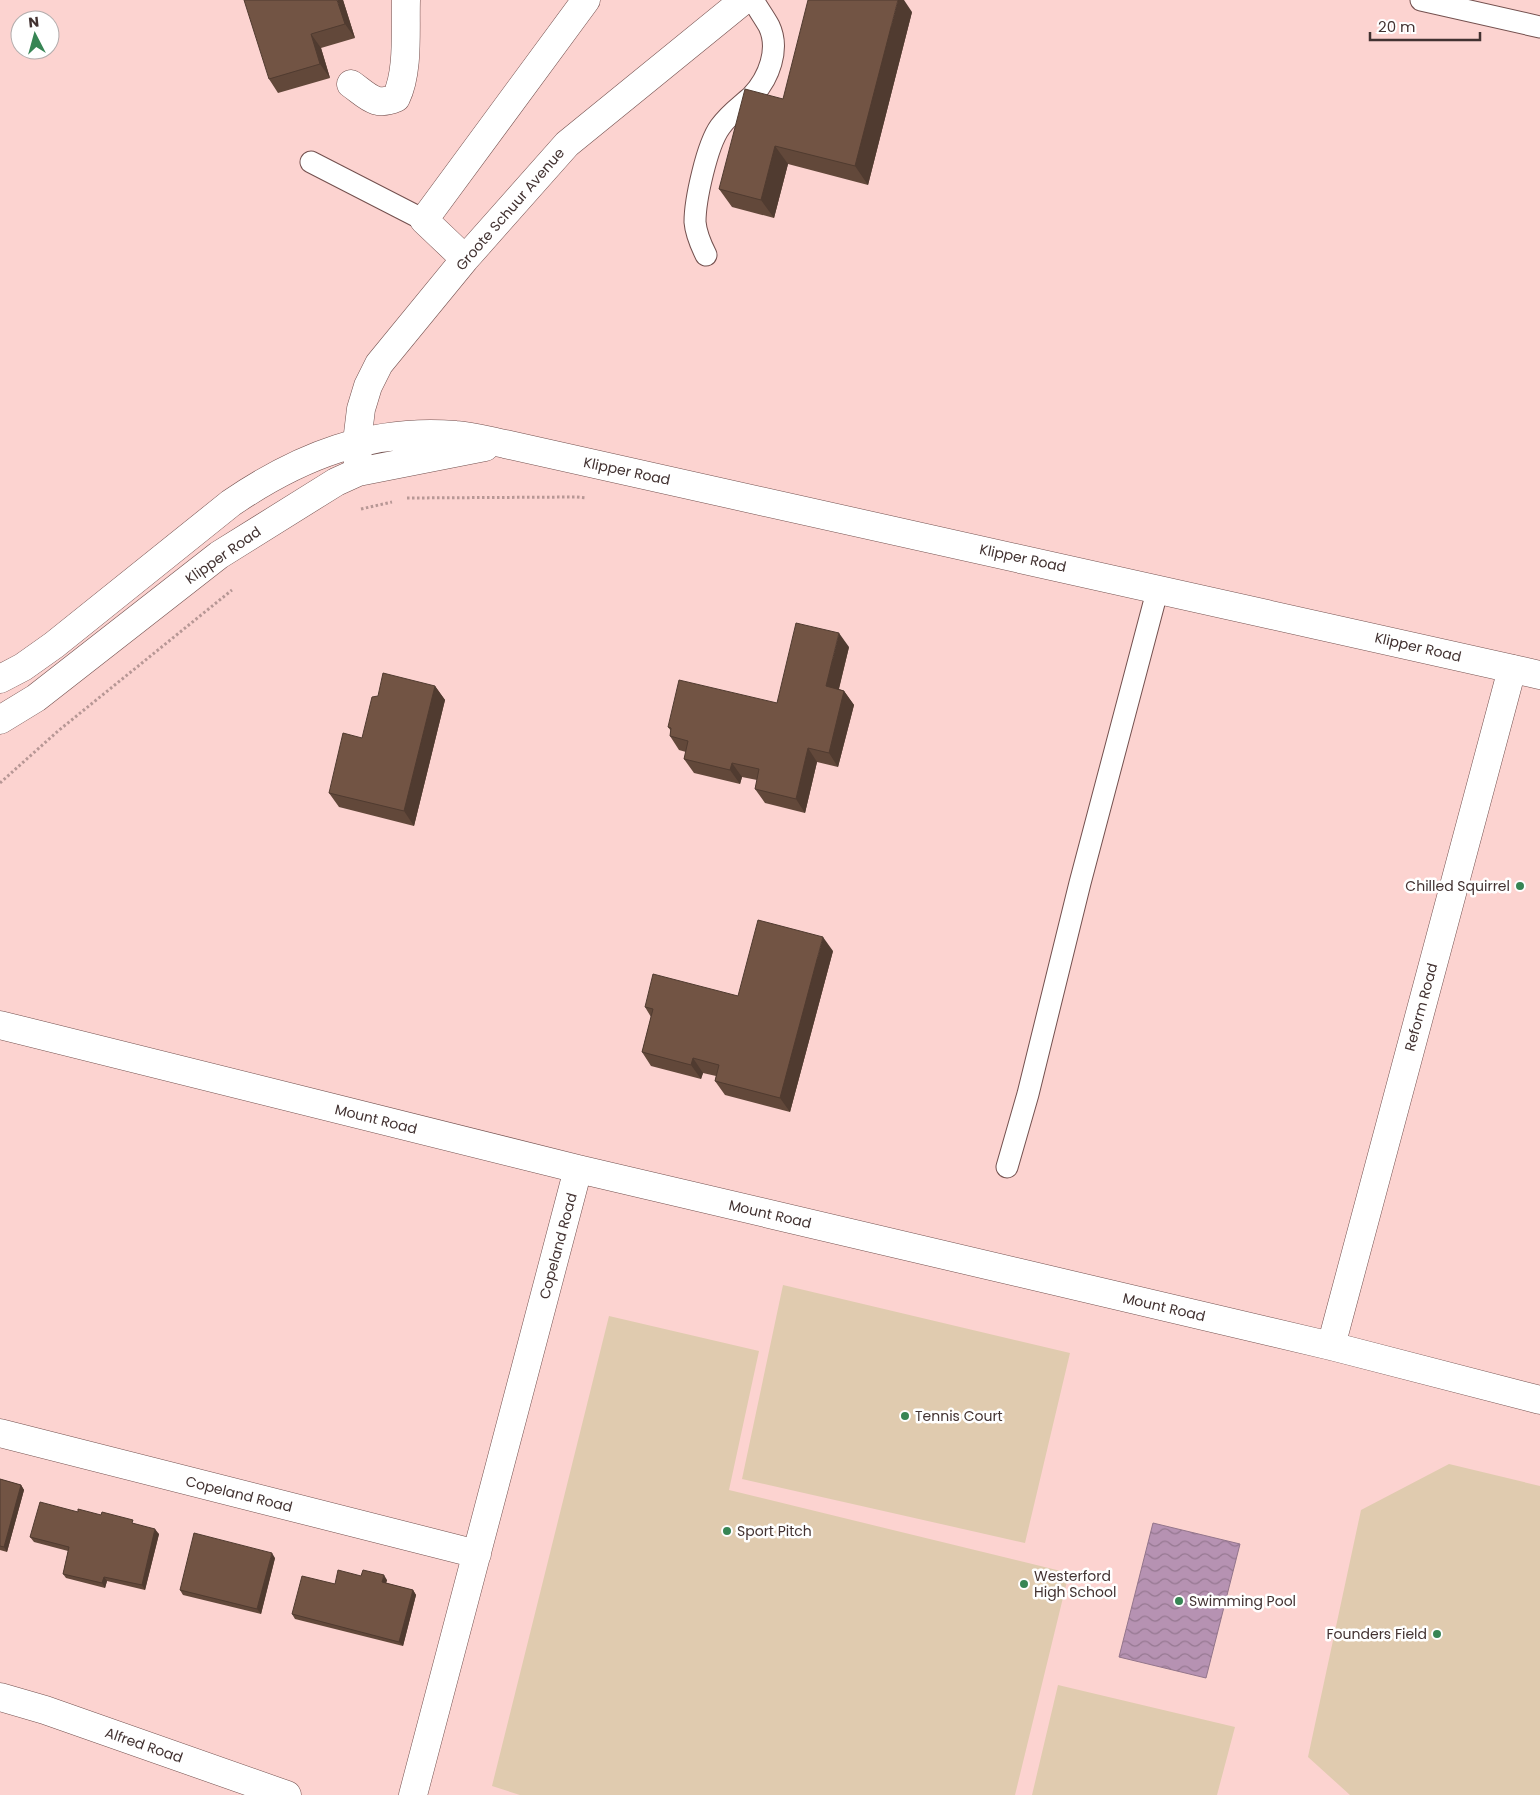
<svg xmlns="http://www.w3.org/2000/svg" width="1540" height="1795" viewBox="0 0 1540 1795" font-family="Poppins,sans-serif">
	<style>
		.grass { fill: #e0cbaf }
		.water { fill: url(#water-waves); stroke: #93758b }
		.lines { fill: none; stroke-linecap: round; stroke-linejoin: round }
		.service-casing { stroke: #73504e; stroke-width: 23 }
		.minor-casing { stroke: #73504e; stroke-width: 29 }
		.secondary-casing { stroke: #73504e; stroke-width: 29 }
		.path { stroke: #b79795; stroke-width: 3; stroke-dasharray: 2.5 2.5; stroke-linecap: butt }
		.service { stroke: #fff; stroke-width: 21 }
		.minor { stroke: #fff; stroke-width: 28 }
		.secondary { stroke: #fff; stroke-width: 28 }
		.wall { fill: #62483a }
		.shaded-wall { fill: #503b30 }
		.building { fill: #725444; stroke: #503b30 }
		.poi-dot { fill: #378554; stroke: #fff; stroke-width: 2 }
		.labels { text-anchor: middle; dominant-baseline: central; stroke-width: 5; stroke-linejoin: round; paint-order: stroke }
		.street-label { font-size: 14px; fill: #423231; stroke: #fff }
		.poi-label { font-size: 14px; fill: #423231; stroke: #fff; text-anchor: start }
	</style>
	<defs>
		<pattern id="water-waves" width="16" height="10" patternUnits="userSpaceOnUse" patternTransform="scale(1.25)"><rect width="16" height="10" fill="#b692b2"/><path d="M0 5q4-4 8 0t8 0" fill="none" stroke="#967891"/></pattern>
	</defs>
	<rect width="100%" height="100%" fill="#fcd3d0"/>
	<!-- grass -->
	<path class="grass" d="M783 1285 1070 1353 1025 1543 742 1479Z
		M609 1316 759 1351 729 1490 1069 1573 1015 1795H520L492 1786Z
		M1449 1464 1540 1486V1795H1350L1308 1757 1361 1510Z
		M1058 1685 1235 1727 1217 1795H1032Z"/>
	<!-- water -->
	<path class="water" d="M1153 1523 1240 1544 1206 1678 1119 1657Z"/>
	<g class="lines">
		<!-- service casing -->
		<g class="service-casing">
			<path id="service" d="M1421 0 1540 27
				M311 162 424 220
				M706 255C701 245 696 234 695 222 695 200 707 145 720 127 730 113 740 107 752 96 769 78 780 49 769 26 764 17 758 9 753 0
				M1007 1167 1028 1094 1080 883 1158 588"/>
		</g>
		<!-- minor casing -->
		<g class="minor-casing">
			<path id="minor" d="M351 84C368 96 375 107 396 98 409 71 405 30 406 0
				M465 259 424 220 586 0
				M358 466 357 442 361 409 368 386 379 364 465 259 567 144 744 0
				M0 1025 578 1169 1331 1346 1540 1400
				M1331 1346 1512 669
				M0 1433 477 1554
				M0 1697 45 1710 287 1795
				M413 1795 578 1169"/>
		</g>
		<!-- secondary casing -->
		<g class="secondary-casing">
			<path id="secondary" d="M0 679 23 667 54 645 231 503C300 456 371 428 456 435 473 436 489 441 505 444L1540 675
				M0 720 36 698 219 555 336 482 358 472 485 447"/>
		</g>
		<!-- path -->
		<path class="path" d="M407 498 576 497 586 498
			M361 509 392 502
			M0 783 58 731 232 590"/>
		<!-- service -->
		<use href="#service" class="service"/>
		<!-- minor -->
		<use href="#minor" class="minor"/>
		<!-- secondary -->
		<use href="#secondary" class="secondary"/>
	</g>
	<!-- wall -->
	<path class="wall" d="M343 0 355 38 321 48 330 78 278 93 269 79Z
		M912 12 868 185 788 164 774 218 732 207 719 189 783 99Z
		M849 647 839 689 844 691 854 705 838 767 817 762 805 813 765 803 755 789 757 780 742 777 740 784 694 773 684 759 686 752 679 750 670 736 671 731 668 727 777 703Z
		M435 686 445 700 414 826 339 807 329 793 362 738Z
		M833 951 790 1112 725 1095 715 1081 716 1076 703 1073 701 1079 651 1066 642 1052 651 1017 645 1007 738 996Z
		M0 1479 21 1485 24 1490 7 1552 0 1550Z
		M78 1512 136 1524 159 1534 145 1590 107 1581 105 1588 66 1578 63 1574 68 1551 34 1542 30 1537Z
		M275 1558 261 1614 183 1595 180 1590Z
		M361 1576 387 1580 386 1583 413 1590 416 1595 403 1646 295 1619 292 1614 335 1584Z"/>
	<!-- shaded-wall -->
	<path class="shaded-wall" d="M337 0H343L355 38 345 24Z
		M898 0H904L912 12 868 185 855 166Z
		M311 34 321 48 330 78 320 64Z
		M775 146 788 164 774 218 761 200Z
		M839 633 849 647 836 700 826 686Z
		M435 686 445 700 414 826 404 811Z
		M844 691 854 705 838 767 829 753Z
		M808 748 817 762 805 813 796 799Z
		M732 763 742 777 740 784 730 770Z
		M823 937 833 951 790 1112 780 1098Z
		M693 1058 703 1073 701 1079 691 1065Z
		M21 1485 24 1490 7 1552 4 1547Z
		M155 1529 159 1534 145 1590 142 1585Z
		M272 1553 275 1558 261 1614 257 1609Z
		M384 1575 387 1580 385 1587 382 1582Z
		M104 1577 107 1581 105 1588 102 1583Z
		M413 1590 416 1595 403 1646 399 1642Z"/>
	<!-- building -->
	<path class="building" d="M244 0H337L345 24 311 34 320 64 269 79Z
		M808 0H898L855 166 775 146 761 200 719 189 745 89 783 99Z
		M796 623 839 633 826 686 844 691 829 753 808 748 796 799 755 789 759 769 732 763 730 770 684 759 688 741 670 736 671 728 668 727 679 680 777 703Z
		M383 673 435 686 404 811 329 793 343 733 362 738 372 697 378 696Z
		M758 920 823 937 780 1098 715 1081 719 1065 693 1058 691 1065 642 1052 653 1009 645 1007 653 974 738 996Z
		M0 1479 21 1485 4 1547 0 1546Z
		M40 1502 78 1512V1509L101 1515 102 1512 133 1520 132 1523 155 1529 142 1585 104 1577 102 1583 63 1574 69 1547 30 1537Z
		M194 1533 272 1553 257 1609 180 1590Z
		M338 1570 361 1576 363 1570 384 1575 382 1582 413 1590 399 1642 292 1614 302 1576 335 1584Z"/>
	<!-- markers -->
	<g class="poi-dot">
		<circle cx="1520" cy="886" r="5"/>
		<circle cx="905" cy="1416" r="5"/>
		<circle cx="727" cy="1531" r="5"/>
		<circle cx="1024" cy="1584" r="5"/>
		<circle cx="1179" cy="1601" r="5"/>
		<circle cx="1437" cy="1634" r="5"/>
	</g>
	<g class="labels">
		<!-- street labels -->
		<g class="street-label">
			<text transform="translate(510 209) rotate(-49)">Groote Schuur Avenue</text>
			<text transform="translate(627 471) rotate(12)">Klipper Road</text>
			<text transform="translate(223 555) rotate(-35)">Klipper Road</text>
			<text transform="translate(1023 558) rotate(12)">Klipper Road</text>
			<text transform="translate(1418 647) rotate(13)">Klipper Road</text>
			<text transform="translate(1421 1007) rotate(-75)">Reform Road</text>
			<text transform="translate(376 1119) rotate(14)">Mount Road</text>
			<text transform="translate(770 1214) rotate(13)">Mount Road</text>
			<text transform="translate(558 1246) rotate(-75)">Copeland Road</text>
			<text transform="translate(1164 1307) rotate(13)">Mount Road</text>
			<text transform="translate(239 1494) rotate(14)">Copeland Road</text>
			<text transform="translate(144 1745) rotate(19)">Alfred Road</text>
		</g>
		<!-- poi labels -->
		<g class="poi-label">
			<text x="1510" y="886" text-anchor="end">Chilled Squirrel</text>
			<text x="915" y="1416">Tennis Court</text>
			<text x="737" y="1531">Sport Pitch</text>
			<text x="1034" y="1576">Westerford<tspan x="1034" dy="16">High School</tspan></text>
			<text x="1189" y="1601">Swimming Pool</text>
			<text x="1427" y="1634" text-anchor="end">Founders Field</text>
		</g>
	</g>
	<!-- north arrow -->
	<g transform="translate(35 35) rotate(354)"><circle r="24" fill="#ffffff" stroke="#b3adad"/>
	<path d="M0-4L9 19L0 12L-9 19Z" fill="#378554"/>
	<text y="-8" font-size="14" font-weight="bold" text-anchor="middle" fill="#423231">N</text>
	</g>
	<!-- scale -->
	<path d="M1370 32v8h110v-8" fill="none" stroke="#423231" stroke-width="2.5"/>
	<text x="1378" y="32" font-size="15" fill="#423231" stroke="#ffffff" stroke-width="4" paint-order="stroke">20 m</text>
</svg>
